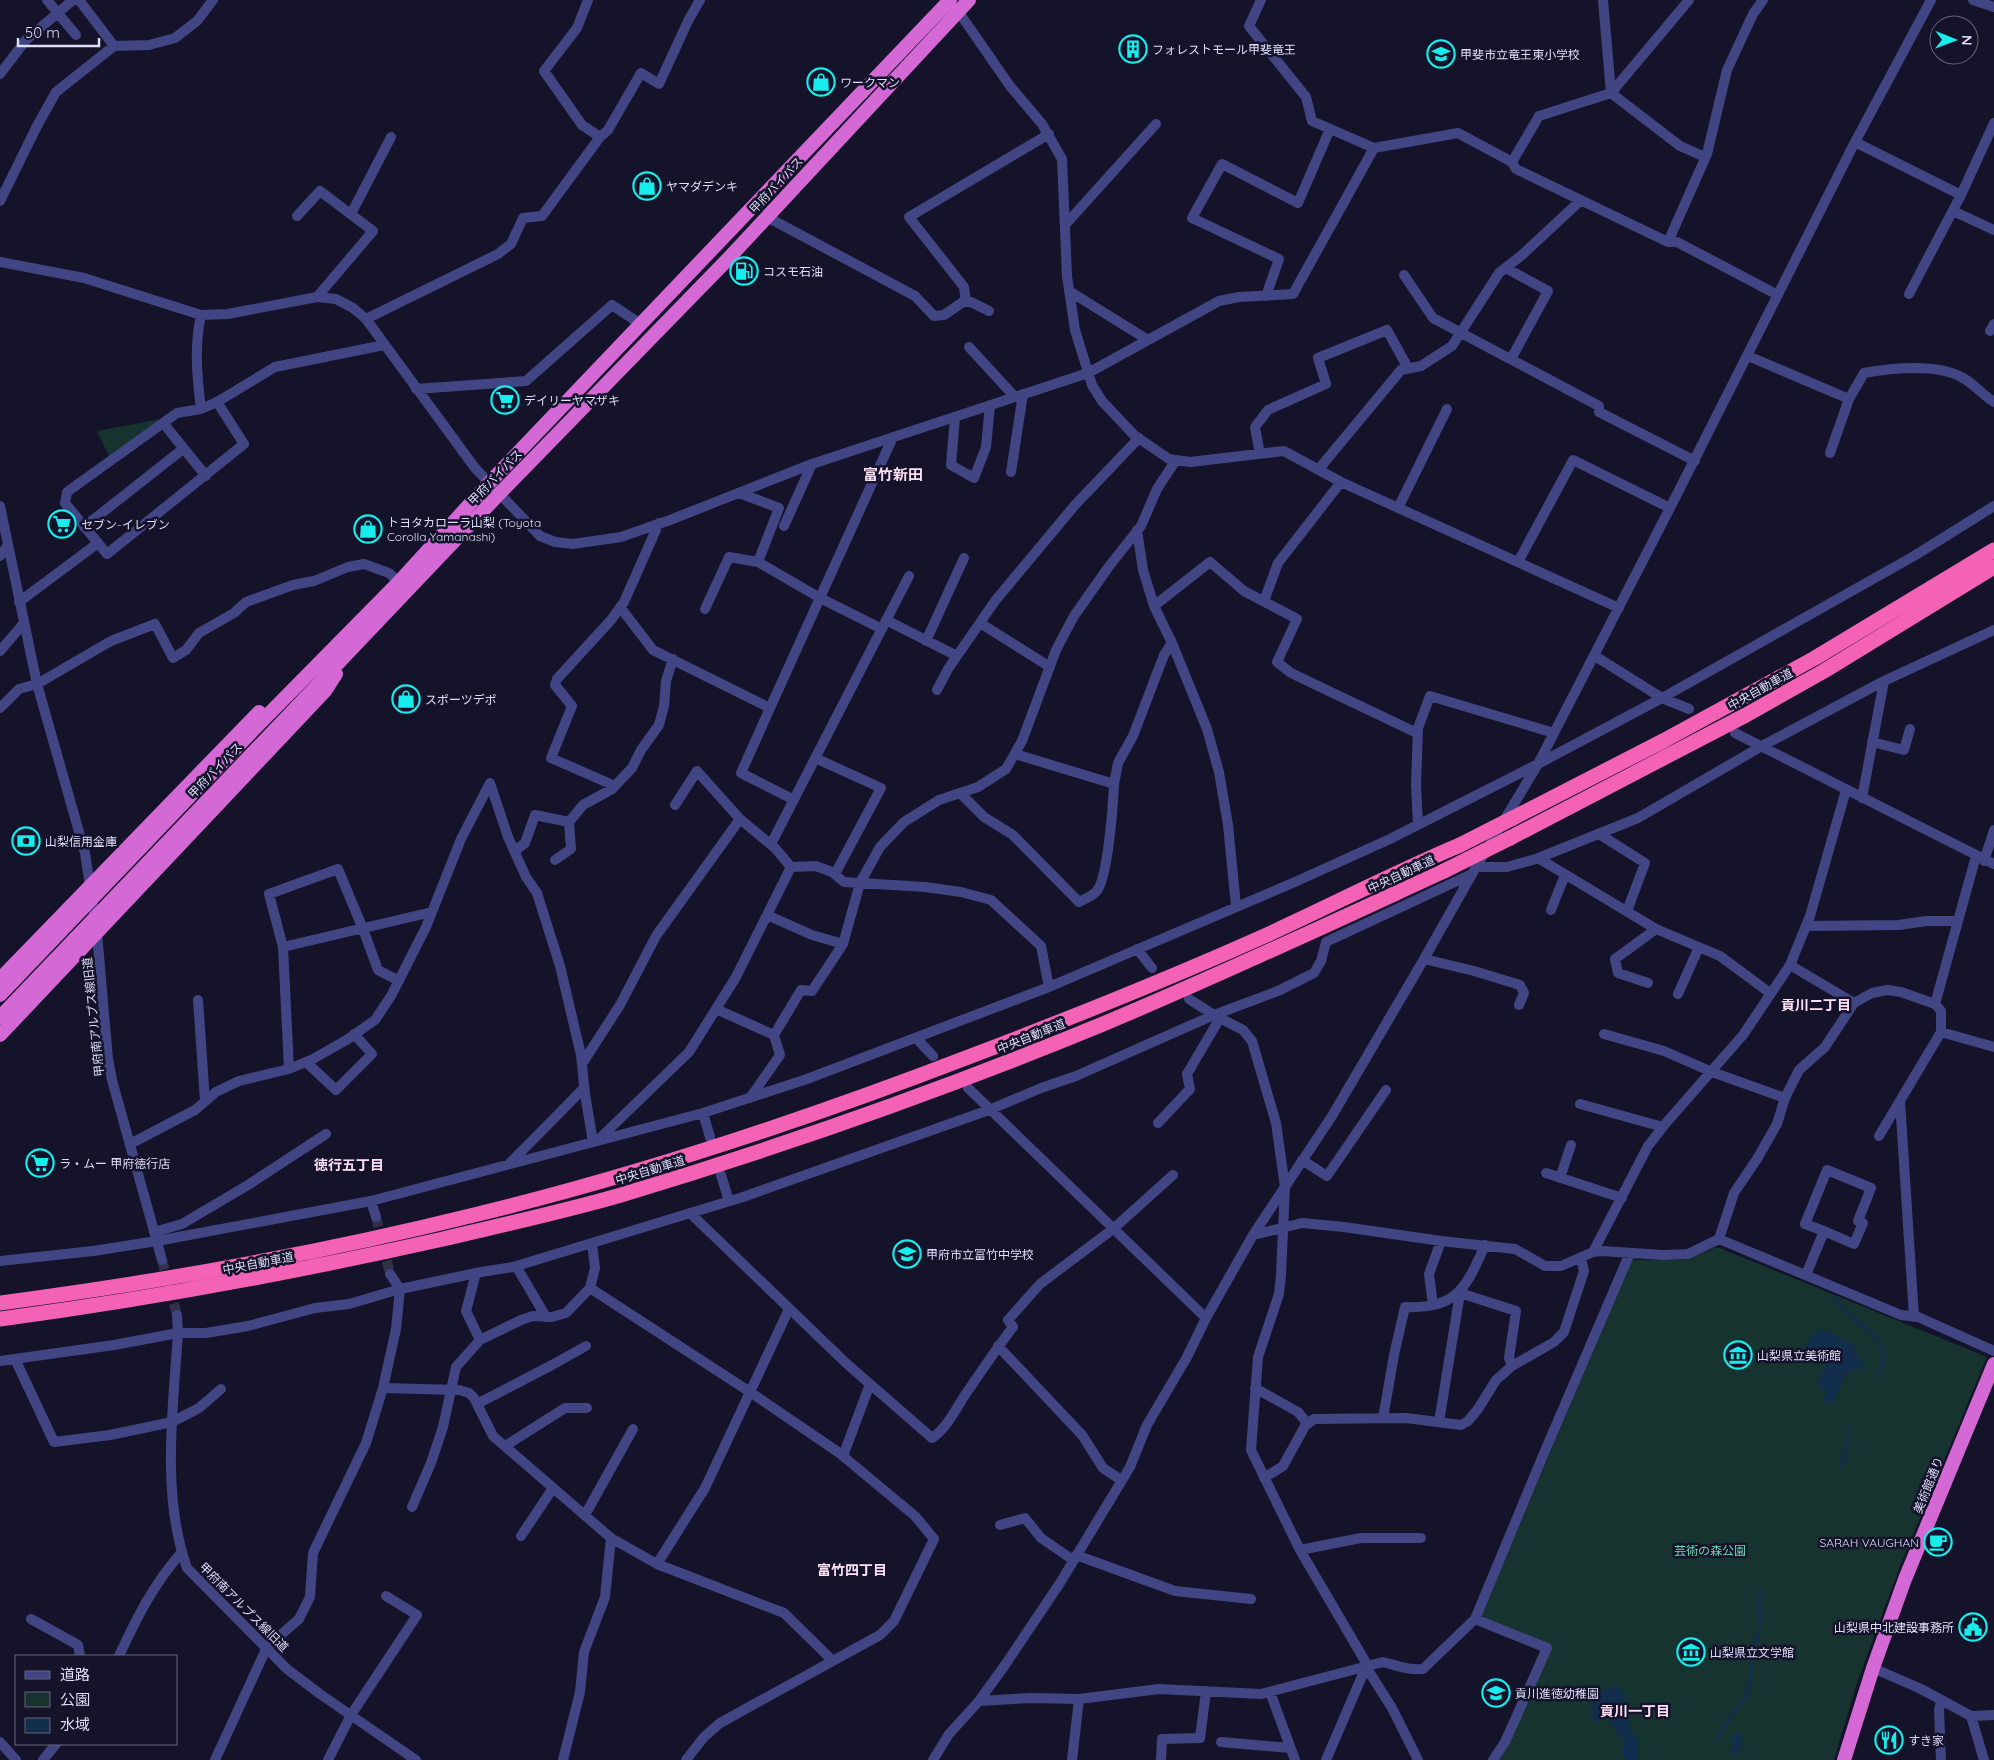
<svg xmlns="http://www.w3.org/2000/svg" width="1994" height="1760" viewBox="0 0 1994 1760" font-family="Quicksand,'Noto Sans JP',sans-serif">
	<style>
		.green { fill: #16332f }
		.water { fill: #132e4d }
		.lines { fill: none; stroke-linecap: round; stroke-linejoin: round }
		.stream { stroke: #132e4d; stroke-width: 3 }
		.minor-tunnel { stroke: #323149; stroke-width: 10; stroke-dasharray: 10 5; stroke-linecap: butt }
		.tertiary-tunnel { stroke: #323149; stroke-width: 10; stroke-dasharray: 10 5; stroke-linecap: butt }
		.minor { stroke: #424584; stroke-width: 10 }
		.tertiary { stroke: #424584; stroke-width: 10 }
		.trunk { stroke: #d468d4; stroke-width: 14 }
		.motorway { stroke: #f362b5; stroke-width: 15 }
		.trunk-bridge { stroke: #d468d4; stroke-width: 14 }
		.motorway-bridge { stroke: #f362b5; stroke-width: 15 }
		.labels { text-anchor: middle; dominant-baseline: central; stroke-width: 5; stroke-linejoin: round; paint-order: stroke }
		.poi-label { font-size: 12px; fill: #deddfc; stroke: #141329; text-anchor: start }
		.street-label { font-size: 12px; fill: #deddfc; stroke: #141329 }
		.park-label { font-size: 12px; fill: #6dd8b3; stroke: #141329 }
		.neighbourhood-label { font-size: 14px; font-weight: bold; fill: #fddff5; stroke: #141329 }
		.quarter-label { font-size: 15px; font-weight: bold; fill: #fddff5; stroke: #141329 }
	</style>
	<rect width="100%" height="100%" fill="#141329"/>
	<!-- green -->
	<path class="green" d="M166 418 109 456 97 431Z
		M1717 1247 1987 1357 1900 1566 1856 1686 1834 1760H1498L1551 1647 1481 1616 1632 1260H1685Z"/>
	<!-- water -->
	<path class="water" d="M1819 1331C1835 1330 1831 1335 1843 1340 1848 1342 1850 1342 1855 1345L1854 1351 1863 1362V1370L1855 1367 1851 1373 1847 1372C1844 1379 1835 1401 1832 1404L1823 1402 1826 1390 1817 1385 1828 1359 1804 1350 1811 1337Z
		M1615 1686 1620 1687C1624 1694 1627 1700 1623 1708L1626 1714 1630 1718 1629 1728 1637 1739V1760H1626L1621 1753 1624 1742 1608 1719 1603 1718 1598 1722H1594C1590 1713 1592 1698 1600 1692 1604 1689 1611 1688 1615 1686Z
		M1742 1733C1742 1742 1741 1751 1735 1758L1731 1756 1733 1734Z"/>
	<g class="lines">
		<!-- stream -->
		<path class="stream" d="M1835 1297C1846 1321 1881 1328 1883 1357 1883 1363 1879 1370 1876 1376
			M1841 1466 1849 1436 1847 1426
			M1717 1740 1727 1722 1745 1697 1751 1677 1752 1655 1760 1627 1759 1594 1762 1589"/>
		<!-- minor-tunnel -->
		<path class="minor-tunnel" d="M376 1217 390 1274"/>
		<!-- tertiary-tunnel -->
		<path class="tertiary-tunnel" d="M162 1260 177 1315"/>
		<!-- minor -->
		<path class="minor" d="M47 0 76 35
			M79 0 114 46
			M1261 0 1249 26 1306 97 1312 121 1374 148 1458 133 1512 162 1539 116 1611 93 1603 0
			M1689 0 1611 93 1680 146 1705 157
			M1973 0 1994 7
			M958 11 1010 86 1042 124 1062 159 1067 276 1075 330 1092 385 1102 401 1134 435 1169 459 1190 462 1284 451 1341 482 1619 608
			M0 74 26 40 73 0
			M600 137 608 130 641 73 659 84 688 21 700 0
			M1855 142 1961 195
			M1512 162 1516 169 1668 242H1677L1778 295
			M0 201 37 126 56 92 114 46 149 45 175 38 197 21 213 0
			M1953 211 1994 230
			M351 214 391 137
			M297 216 320 191 373 231 317 297
			M767 217 915 296 934 316 944 315 963 302H971L989 311
			M1065 225 1156 124
			M1668 242 1707 154 1727 70 1753 14 1763 0
			M0 262 84 278 201 315 228 314 317 297 336 299 353 308 366 319 475 468 540 536 555 542 573 544 621 537 670 520 812 464 1088 373 1219 301 1239 297 1293 294 1374 148
			M1506 268 1548 291 1511 359
			M1404 275 1433 318 1599 406V412L1695 461
			M1069 291 1148 340
			M1909 294 1961 195 1994 123
			M1266 296 1279 259 1192 218 1222 164 1298 203 1330 129
			M966 302 964 287 909 217 1049 134
			M201 315C194 347 197 377 201 409
			M366 319 498 254 511 244 523 218 542 216 600 137 582 125 544 71 577 28 588 0
			M1990 331 1994 324
			M969 347 1015 397
			M1748 356 1849 399 1864 373C1891 368 1938 363 1963 378 1974 384 1983 395 1994 402
			M416 389 526 381 612 305 642 325
			M955 417 951 465 974 478 986 447 990 405
			M164 424 206 476
			M1830 453 1849 399
			M1260 454 1255 427 1268 410 1326 384 1318 358 1387 330 1408 368
			M1318 470 1401 370 1421 366 1452 346 1499 273 1522 255 1580 201
			M1011 472 1023 394
			M739 493 779 508 758 562
			M1398 508 1447 409
			M784 526 812 464
			M84 527 183 449
			M1137 530 1143 570 1154 606 1172 643 1207 729 1219 772 1228 825 1236 906
			M98 543 107 554 244 444 217 402
			M0 556 8 545
			M1518 562 1573 460 1670 508
			M1264 601 1278 563 1341 482
			M19 602 98 543 65 503 67 492 177 413 201 409 217 402 275 367 384 345
			M1154 606 1210 562 1244 591 1297 619 1277 662 1291 673 1417 733
			M620 607 653 650 770 708 893 437
			M705 609 729 557 758 562 820 598 882 629
			M886 620 957 656
			M980 623 1050 667
			M926 641 964 558
			M0 651 24 623
			M1595 656 1662 698 1689 709
			M937 690 948 669 995 601 1075 505 1139 438
			M0 708 19 689 37 684 111 641 155 624 173 658 186 650 199 633 234 613 246 602 293 585 314 581 348 567 364 564 389 573 399 582
			M770 708 741 773 794 800
			M1735 733 1994 864
			M1872 742 1904 750 1910 729
			M815 758 881 788 835 874
			M490 783 508 837 526 877 537 893 560 966 581 1055 585 1094 593 1142
			M1114 784 1118 763 1133 736 1164 655 1172 643
			M615 786 551 758 572 706 555 685 557 679 611 620 624 602 659 523
			M960 793 984 817 1013 835 1079 902C1085 899 1092 896 1096 892 1108 880 1113 804 1114 784L1015 754
			M1862 798 1884 681
			M675 805 697 771 740 819 775 848 791 867 816 866 832 872 844 882 925 887 961 892 991 900 1041 946 1049 987
			M1418 825 1416 785 1418 728 1430 696 1554 733
			M1599 834 1645 863 1627 911
			M771 844 909 576
			M515 851 525 843 535 815 569 822
			M1538 858 1656 929 1720 956 1770 993
			M555 860 571 849 569 822 583 805 612 789 632 768 641 750 659 725 664 706 666 681 673 659
			M1984 861 1994 830
			M1476 867H1507L1536 859 1638 818 1762 746 1884 681 1994 630
			M1551 910 1565 875
			M767 915 812 935 843 944
			M1806 926 1899 925 1926 921H1958
			M283 947 269 894 338 869 363 929 378 970 399 981
			M1137 949 1152 968
			M1424 959 1474 971 1520 985 1524 993 1519 1005
			M1790 965 1854 1003
			M1648 983 1618 973 1615 959 1656 929
			M1678 994 1699 947
			M1189 999 1214 1015 1243 1030 1252 1041 1276 1123 1285 1187 1281 1275 1279 1294 1258 1357 1251 1450 1300 1550 1365 1661 1366 1667 1392 1708 1418 1760
			M198 1000 205 1101
			M1935 1004 1976 856
			M716 1009 774 1035 801 990 812 991 843 944 860 883 880 847 904 822 939 800 978 787 1006 769 1022 741 1056 650 1074 616 1110 565 1141 526 1157 489 1176 460
			M1941 1032 1994 1047
			M1604 1034 1664 1051 1712 1072 1785 1098
			M916 1038 933 1056
			M306 1062 336 1090 372 1054 354 1034
			M582 1064 620 1005 656 936 740 819
			M289 1069 283 947 432 912
			M968 1088 1206 1318
			M750 1098 780 1055 774 1035
			M1900 1101 1914 1317
			M1580 1104 1663 1127
			M703 1113 710 1137
			M1158 1123 1190 1089 1187 1074 1220 1018
			M597 1141 689 1052 736 977 791 867
			M130 1144 195 1110 216 1092 239 1081 289 1069 313 1059 348 1039 375 1020 391 996 426 927 461 839 490 783
			M1302 1160 1327 1176 1386 1090
			M510 1163 584 1088
			M1546 1173 1622 1198
			M721 1175 729 1201
			M1560 1178 1571 1145
			M371 1201 376 1217
			M690 1213 847 1364 932 1438C946 1429 956 1409 965 1395 981 1372 996 1349 1013 1327L1008 1320 1040 1284 1113 1229 1173 1175
			M154 1232 182 1224 248 1185 326 1134
			M1253 1235 1302 1223 1344 1227 1441 1241 1515 1249 1545 1266H1561L1593 1252 1602 1251 1663 1255 1688 1254 1719 1239 1901 1315 1918 1317 1994 1351
			M1719 1239 1734 1193 1757 1159 1777 1124 1785 1098 1799 1070 1825 1047 1854 1003 1872 993 1887 990 1901 992 1935 1004 1941 1011V1032L1879 1136
			M1593 1252 1648 1146 1666 1123 1743 1035 1790 965 1810 916 1846 790
			M0 1261 93 1251 157 1241 371 1201 703 1113 807 1079 1049 987 1295 882 1390 839 1538 764 1662 698 1914 556 1994 506
			M516 1266 546 1317
			M1806 1275 1824 1231 1854 1244 1863 1223 1858 1221 1871 1188 1827 1170 1805 1224 1824 1231
			M590 1288 750 1392 838 1452 915 1516 934 1539 894 1621 880 1635 720 1723 704 1737 686 1760
			M1433 1305 1429 1274 1441 1241
			M480 1340 521 1320 533 1316 552 1317 566 1313 590 1288 595 1268 592 1243
			M998 1346 1082 1435 1103 1468 1121 1480
			M15 1359 54 1442 110 1435 172 1422 199 1408 221 1389
			M0 1361 114 1345 178 1333H206L248 1326 315 1308 349 1304 400 1289 481 1272 513 1267 743 1197 989 1110 1041 1088 1076 1076 1214 1015 1278 991 1314 973 1321 961 1326 942 1472 874
			M383 1388 459 1390 469 1393 474 1398 493 1436 611 1538 657 1564 784 1613 833 1661
			M1255 1388 1298 1412 1308 1424
			M477 1404 552 1365 586 1346
			M1383 1418 1394 1355 1405 1307C1457 1309 1466 1288 1485 1245
			M1439 1422 1460 1293 1516 1311 1509 1358 1512 1366
			M505 1446 565 1408H587
			M843 1456 870 1384
			M1264 1478 1283 1466 1305 1426 1314 1419 1406 1418 1461 1425 1468 1421 1478 1409 1496 1380 1512 1366 1554 1342 1564 1332 1584 1271 1581 1258
			M412 1507 431 1463 443 1427 456 1367 480 1340 466 1311 476 1273
			M585 1515 633 1429
			M1000 1525 1025 1518 1041 1538 1073 1560
			M521 1536 553 1488
			M1300 1550 1361 1538H1421
			M1076 1555 1175 1591 1251 1599
			M657 1564 705 1488 789 1309
			M31 1619 78 1645 80 1656
			M1475 1619 1547 1648 1505 1742 1493 1760
			M119 1656C136 1619 154 1583 182 1552
			M1873 1668 1921 1689 1971 1716 1994 1715
			M1270 1692 1295 1760
			M979 1701 1031 1698 1079 1699 1159 1689 1261 1694 1383 1662C1398 1666 1408 1670 1423 1669L1475 1619 1542 1458 1630 1253
			M1971 1716 1984 1760
			M1221 1742 1290 1748
			M43 1760 56 1744
			M215 1760 267 1647 299 1619 310 1597 313 1553 366 1443 383 1388 396 1329 400 1289 390 1274
			M328 1760 351 1715 417 1615 386 1596
			M563 1760 580 1692 584 1652 605 1597 611 1538
			M933 1760 949 1734 979 1701 1005 1665 1060 1583 1130 1467 1147 1425 1187 1357 1206 1318 1253 1235 1332 1116 1424 959 1476 867 1538 764 1670 508 1855 142 1931 0
			M1072 1760 1079 1699
			M1161 1760 1162 1739 1200 1738 1206 1691
			M1326 1760 1366 1667
			M1941 1760 1939 1710 1941 1701"/>
		<!-- tertiary -->
		<path class="tertiary" d="M0 506 37 684 85 853 97 933 108 1059 112 1080 162 1260
			M177 1315 178 1333C173 1409 161 1495 187 1568L287 1669 320 1694 416 1760
			M0 1742 16 1760"/>
		<!-- trunk -->
		<path class="trunk" d="M256 727 399 582 489 483 950 0
			M267 738 499 494 727 260 969 0
			M0 979 259 712
			M0 1035 325 691 336 674
			M1844 1760 1873 1668 1905 1579 1994 1364"/>
		<!-- motorway -->
		<path class="motorway" d="M1513 818 1663 741 1815 658 1994 550
			M1510 838 1746 715 1824 671 1994 567
			M0 1303C161 1282 321 1253 478 1214 646 1173 810 1118 971 1056 1071 1018 1173 977 1271 933 1334 904 1396 872 1460 845
			M0 1319C149 1299 296 1272 443 1239 502 1225 562 1212 621 1195 784 1146 945 1089 1103 1024 1218 976 1331 923 1444 871"/>
		<!-- trunk-bridge -->
		<path class="trunk-bridge" d="M0 995 256 727
			M0 1017 267 738"/>
		<!-- motorway-bridge -->
		<path class="motorway-bridge" d="M1460 845 1513 818
			M1444 871 1510 838"/>
	</g>
	<!-- icons -->
	<defs>
		<g id="building-ring" transform="scale(1.4375)"><circle r="9.5" fill="#141329" stroke="#18edee" stroke-width="1.5"/><path d="M-4-6H4V6H1V3H-1V6H-4ZM-2.5-4.3h1.7v1.8h-1.7ZM.8-4.3h1.7v1.8H.8ZM-2.5-1h1.7V.8h-1.7ZM.8-1h1.7V.8H.8Z" fill="#18edee"/></g>
		<g id="school-ring" transform="scale(1.4375)"><circle r="9.5" fill="#141329" stroke="#18edee" stroke-width="1.5"/><path d="M0-5L7-2L0 1L-7-2ZM-4 1L0 2.5L4 1V4Q0 6-4 4Z" fill="#18edee"/></g>
		<g id="shop-ring" transform="scale(1.4375)"><circle r="9.5" fill="#141329" stroke="#18edee" stroke-width="1.5"/><path d="M-5-2.5h2.3a2.7 3.5 0 0 1 5.4 0H5L5.5 6h-11ZM-1.5-2.5h3a1.5 2.3 0 0 0-3 0Z" fill="#18edee"/></g>
		<g id="fuel-ring" transform="scale(1.4375)"><circle r="9.5" fill="#141329" stroke="#18edee" stroke-width="1.5"/><path d="M-5.5-6h7V0h2V4h1.3V-2.5L3-4.5l.8-.8L6-3V5H2.5V1h-1V6h-7ZM-4.2-4.7v3.2H.2V-4.7Z" fill="#18edee"/></g>
		<g id="supermarket-ring" transform="scale(1.4375)"><circle r="9.5" fill="#141329" stroke="#18edee" stroke-width="1.5"/><path d="M-6-5.5h2.5l.6 2H6L4.5 2H-2.5L-4.4-4H-6ZM-1.5 3.2a1.3 1.3 0 1 0 .1 0ZM3 3.2a1.3 1.3 0 1 0 .1 0Z" fill="#18edee"/></g>
		<g id="bank-ring" transform="scale(1.4375)"><circle r="9.5" fill="#141329" stroke="#18edee" stroke-width="1.5"/><path d="M-6-4H6V4H-6ZM0-2.3a2.3 2.3 0 1 0 0 4.6a2.3 2.3 0 1 0 0-4.6Z" fill="#18edee"/></g>
		<g id="museum-ring" transform="scale(1.4375)"><circle r="9.5" fill="#141329" stroke="#18edee" stroke-width="1.5"/><path d="M0-6L6-3V-2H-6V-3ZM-5-1h2V3h-2ZM-1-1h2V3h-2ZM3-1h2V3H3ZM-6 4H6V6H-6Z" fill="#18edee"/></g>
		<g id="cafe-ring" transform="scale(1.4375)"><circle r="9.5" fill="#141329" stroke="#18edee" stroke-width="1.5"/><path d="M-5.5-4.5H6V0H3Q3 3.5 0 3.5H-2.5Q-5.5 3.5-5.5 0ZM3-3.2v2h1.7v-2ZM-6 4.5H4V6H-6Z" fill="#18edee"/></g>
		<g id="civic-ring" transform="scale(1.4375)"><circle r="9.5" fill="#141329" stroke="#18edee" stroke-width="1.5"/><path d="M-.6-6.5H3V-4.5H.6V-3L4-1V1h2V6H-6V1h2V-1L-.6-3ZM-1.2 2.5V6h2.4V2.5Z" fill="#18edee"/></g>
		<g id="restaurant-ring" transform="scale(1.4375)"><circle r="9.5" fill="#141329" stroke="#18edee" stroke-width="1.5"/><path d="M-5-6h1v4h1v-4h1v4h1v-4h1v5L-1.5 .5V6h-2V.5L-5-1ZM5-6V6H3V1.5H1.5Q1.5-4 5-6Z" fill="#18edee"/></g>
	</defs>
	<g fill-rule="evenodd">
		<use href="#building-ring" x="1133" y="49"/>
		<use href="#school-ring" x="1441" y="54"/>
		<use href="#shop-ring" x="821" y="82"/>
		<use href="#shop-ring" x="647" y="186"/>
		<use href="#fuel-ring" x="744" y="271"/>
		<use href="#supermarket-ring" x="505" y="400"/>
		<use href="#supermarket-ring" x="62" y="524"/>
		<use href="#shop-ring" x="368" y="529"/>
		<use href="#shop-ring" x="406" y="699"/>
		<use href="#bank-ring" x="26" y="841"/>
		<use href="#supermarket-ring" x="40" y="1163"/>
		<use href="#school-ring" x="907" y="1254"/>
		<use href="#museum-ring" x="1738" y="1355"/>
		<use href="#cafe-ring" x="1938" y="1542"/>
		<use href="#civic-ring" x="1973" y="1627"/>
		<use href="#museum-ring" x="1691" y="1652"/>
		<use href="#school-ring" x="1496" y="1693"/>
		<use href="#restaurant-ring" x="1889" y="1740"/>
	</g>
	<g class="labels">
		<!-- poi labels -->
		<g class="poi-label">
			<text x="1152" y="49">フォレストモール甲斐竜王</text>
			<text x="1460" y="54">甲斐市立竜王東小学校</text>
			<text x="840" y="82">ワークマン</text>
			<text x="666" y="186">ヤマダデンキ</text>
			<text x="763" y="271">コスモ石油</text>
			<text x="524" y="400">デイリーヤマザキ</text>
			<text x="387" y="522">トヨタカローラ山梨 (Toyota<tspan x="387" dy="14">Corolla Yamanashi)</tspan></text>
			<text x="81" y="524">セブン-イレブン</text>
			<text x="425" y="699">スポーツデポ</text>
			<text x="45" y="841">山梨信用金庫</text>
			<text x="59" y="1163">ラ・ムー 甲府徳行店</text>
			<text x="926" y="1254">甲府市立富竹中学校</text>
			<text x="1757" y="1355">山梨県立美術館</text>
			<text x="1919" y="1542" text-anchor="end">SARAH VAUGHAN</text>
			<text x="1954" y="1627" text-anchor="end">山梨県中北建設事務所</text>
			<text x="1710" y="1652">山梨県立文学館</text>
			<text x="1515" y="1693">貢川進徳幼稚園</text>
			<text x="1908" y="1740">すき家</text>
		</g>
		<!-- street labels -->
		<g class="street-label">
			<text transform="translate(776 185) rotate(-47)">甲府バイパス</text>
			<text transform="translate(495 477) rotate(-46)">甲府バイパス</text>
			<text transform="translate(1760 689) rotate(-29)">中央自動車道</text>
			<text transform="translate(215 770) rotate(-46)">甲府バイパス</text>
			<text transform="translate(1401 874) rotate(-25)">中央自動車道</text>
			<text transform="translate(93 1017) rotate(-96)">甲府南アルプス線旧道</text>
			<text transform="translate(1031 1036) rotate(-22)">中央自動車道</text>
			<text transform="translate(650 1170) rotate(-17)">中央自動車道</text>
			<text transform="translate(258 1263) rotate(-11)">中央自動車道</text>
			<text transform="translate(1928 1485) rotate(-68)">美術館通り</text>
			<text transform="translate(244 1607) rotate(45)">甲府南アルプス線旧道</text>
		</g>
		<!-- park labels -->
		<g class="park-label">
			<text x="1710" y="1550">芸術の森公園</text>
		</g>
		<!-- neighbourhood labels -->
		<g class="neighbourhood-label">
			<text x="1816" y="1005">貢川二丁目</text>
			<text x="349" y="1165">徳行五丁目</text>
			<text x="852" y="1570">富竹四丁目</text>
			<text x="1635" y="1711">貢川一丁目</text>
		</g>
		<!-- quarter labels -->
		<g class="quarter-label">
			<text x="893" y="474">富竹新田</text>
		</g>
	</g>
	<!-- legend -->
	<rect x="15" y="1655" width="162" height="90" fill="#141329" stroke="#65647d"/>
	<rect x="25" y="1671" width="25" height="8" fill="#424584" stroke="#65647d"/>
	<text x="60" y="1680" font-size="15" fill="#deddfc">道路</text>
	<rect x="25" y="1692" width="25" height="15" fill="#16332f" stroke="#65647d"/>
	<text x="60" y="1705" font-size="15" fill="#deddfc">公園</text>
	<rect x="25" y="1718" width="25" height="15" fill="#132e4d" stroke="#65647d"/>
	<text x="60" y="1730" font-size="15" fill="#deddfc">水域</text>
	<!-- north arrow -->
	<g transform="translate(1954 40) rotate(91)"><circle r="24" fill="#141329" stroke="#65647d"/>
	<path d="M0-4L9 19L0 12L-9 19Z" fill="#18edee"/>
	<text y="-8" font-size="14" font-weight="bold" text-anchor="middle" fill="#deddfc">N</text>
	</g>
	<!-- scale -->
	<path d="M18 38v8h81v-8" fill="none" stroke="#deddfc" stroke-width="2.5"/>
	<text x="25" y="38" font-size="15" fill="#deddfc" stroke="#141329" stroke-width="4" paint-order="stroke">50 m</text>
</svg>
